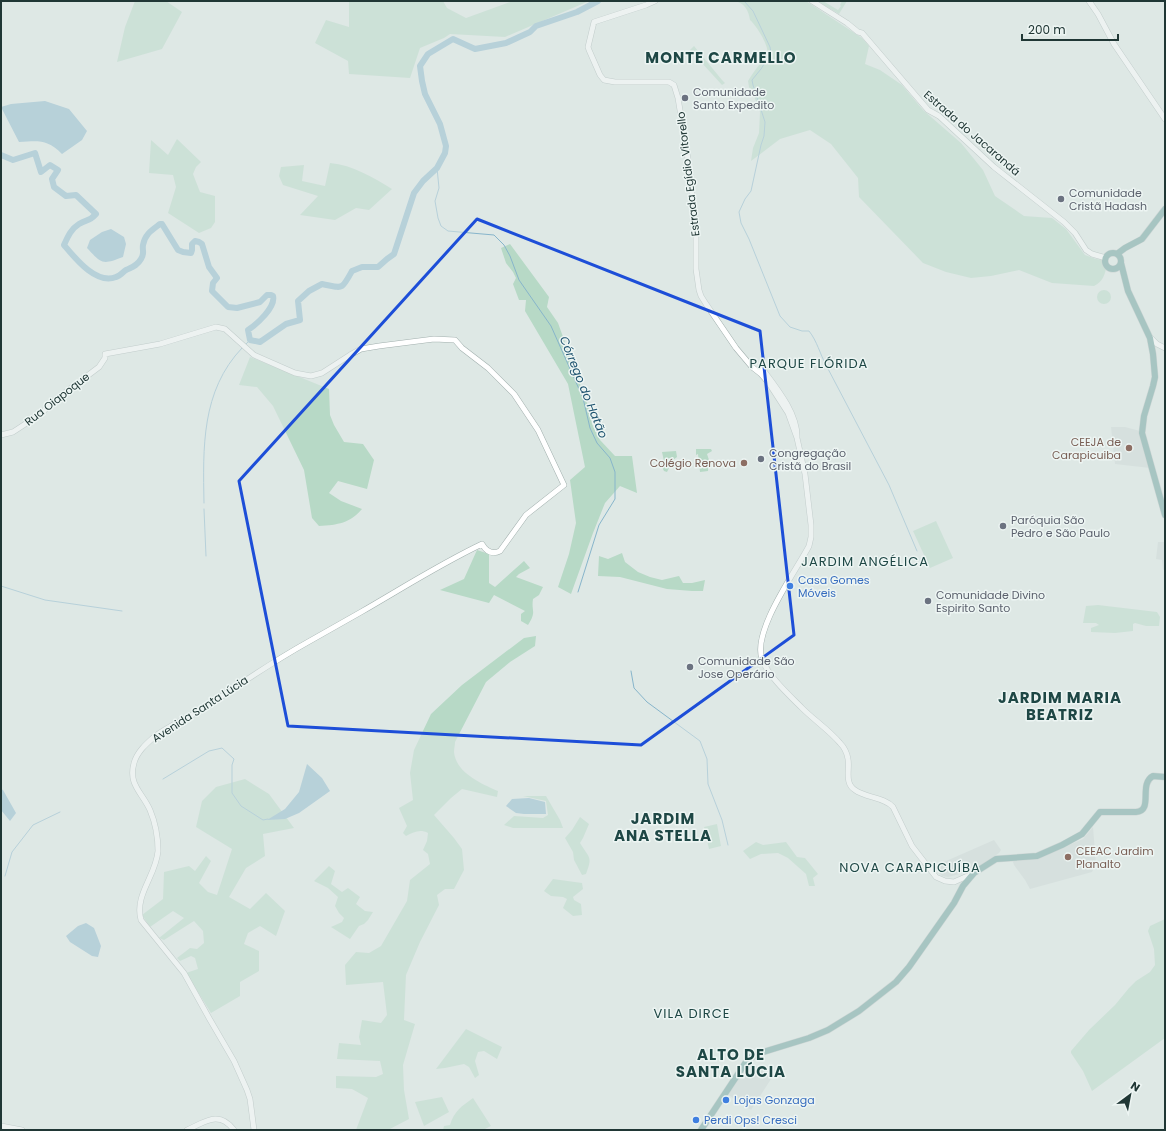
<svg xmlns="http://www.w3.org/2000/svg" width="1166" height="1131" viewBox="0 0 1166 1131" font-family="Poppins,sans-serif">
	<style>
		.built { fill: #ccd8d5 }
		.green { fill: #b7d9c6 }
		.water { fill: #87b5cb }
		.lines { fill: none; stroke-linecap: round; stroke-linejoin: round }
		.stream { stroke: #87b5cb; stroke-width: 1 }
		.river { stroke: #87b5cb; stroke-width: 6 }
		.minor-casing { stroke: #a1afad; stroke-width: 6 }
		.major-casing { stroke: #bcc3c2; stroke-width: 7 }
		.minor { stroke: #fff; stroke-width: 5 }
		.major { stroke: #649c97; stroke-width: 6 }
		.marked { fill: none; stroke: #1d4ed8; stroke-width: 3; stroke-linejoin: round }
		.worship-dot { fill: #6b7280; stroke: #edf5f3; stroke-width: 1.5 }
		.education-dot { fill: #8d6e63; stroke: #edf5f3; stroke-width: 1.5 }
		.shop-dot { fill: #3f7fe0; stroke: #edf5f3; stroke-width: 1.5 }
		.labels { text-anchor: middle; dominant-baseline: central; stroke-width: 3; stroke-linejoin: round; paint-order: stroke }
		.worship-label { font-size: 11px; fill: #5b616d; stroke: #edf5f3; text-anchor: start }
		.street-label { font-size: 11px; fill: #203735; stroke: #edf5f3 }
		.education-label { font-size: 11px; fill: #785e54; stroke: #edf5f3; text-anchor: end }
		.shop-label { font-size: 11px; fill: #366cbe; stroke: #edf5f3; text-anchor: start }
		.water-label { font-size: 12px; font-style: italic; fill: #1e536f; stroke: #edf5f3 }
		.quarter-label { font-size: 13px; letter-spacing: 1px; fill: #1e4745; stroke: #edf5f3 }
		.district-label { font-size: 15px; font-weight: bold; letter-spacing: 1px; fill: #1e4745; stroke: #edf5f3 }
	</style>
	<rect width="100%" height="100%" fill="#dee8e5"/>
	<!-- built -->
	<path class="built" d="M1111 427H1125L1140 431 1150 468 1115 464Z
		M1158 542H1165V569L1163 570 1162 560 1156 559Z
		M1093 827 1096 864 1092 872 1030 889 1025 880 1014 865 1013 862 1015 860 1035 859 1083 839Z
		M994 840 1001 850 999 853 980 866 967 872 948 877 942 876 935 868 937 865Z
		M752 1064 773 1076 751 1110 727 1094 744 1071 747 1072Z"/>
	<!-- green -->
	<path class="green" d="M135 1H166L182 12 162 49 117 62 125 27Z
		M349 1H443L447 8 466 18 513 1H589L505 37 450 34 444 38 420 48 410 78 349 74 348 61 315 43 326 20 349 27Z
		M725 1H806L862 38 869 46 865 64 880 70 902 85 923 110 961 143 983 170 995 196 1024 216 1052 218 1066 229 1085 255 1096 259 1103 260 1107 265C1105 274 1103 282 1094 286L1052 283 1019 270 991 276 971 278 946 272 923 263 859 197 858 178 831 144 810 130 780 139 751 161 753 148 759 133 760 112 757 103 749 87 748 81C751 76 755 70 759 65 761 62 765 59 767 56 771 48 756 25 750 20 749 11 744 2 734 1 731 1 727 1 725 1Z
		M817 1H823L838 10 841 6 840 5 842 1H847L839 14Z
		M694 46 722 80 725 83 722 85 690 50Z
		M177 139 201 162 196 167 193 174 200 192 215 196V222L211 228 199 233 168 213 176 187 173 175 149 173 151 140 168 155Z
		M330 163C353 165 374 178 392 189L369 210 356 208 335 220 300 215 318 196 283 185 279 176 281 167 304 165 302 181 325 186Z
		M510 244 549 297 547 307 558 323 588 406 592 424 600 440 615 456H632L637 493 620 486 605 503 593 533 571 594 558 587 569 554 576 523 570 480 585 467 568 384 525 311 526 300H519L513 284 516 278 513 272 506 263 501 248Z
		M1097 297a7 7 0 1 1 14 0a7 7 0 1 1-14 0Z
		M250 357 329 389 330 415 334 425 344 442 363 444 374 460 367 489 338 481 329 493 341 501 362 509C350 523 338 525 319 526L312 518 304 470 273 406 257 387 239 385Z
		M696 449H711L712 451 707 454 709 460 708 471 700 472 698 454 696 455Z
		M676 451 677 457 673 460 678 464V468H669L667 472 664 471 661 465 664 461 662 452Z
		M936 521 953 558 930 568 913 531Z
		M477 550 489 554V583L495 587 524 561 530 568 519 574 516 577 543 587 539 595 533 599C531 612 537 611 528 625L521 621V614L525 611 494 595 489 603 440 590 464 579Z
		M622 553 625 562 638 572 650 577 662 580 679 576 683 583H692L705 580 703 591H692L667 589 620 577 598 576 599 556 608 559Z
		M1098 605 1157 612 1160 617 1159 626H1146L1135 623 1133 624V631L1115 633 1091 632V628L1099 625 1096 623H1083L1086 606Z
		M536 636 535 646 510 662 486 682 455 742C455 745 454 749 454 752 456 773 482 784 498 791L497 797 462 789 451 798 434 815 454 838 462 849 464 870 454 889H445L437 895 439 905 420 942 406 975 404 1020 415 1024 403 1065 404 1090 409 1119 388 1130H356L368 1098 352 1089 336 1088V1076L376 1077 383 1074 380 1061 337 1059 339 1043 361 1045 359 1037 362 1020 381 1023 387 1015 383 982 346 985 345 965 356 952 369 953 381 946 407 901 410 880 430 864 428 854 423 850 427 841 428 833C420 829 414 832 406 836L403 833 407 826 399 808 413 800 410 773 414 750 431 714 462 685 524 638Z
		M245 779 269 794 294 828 263 834 265 856 246 868 229 897 250 909 266 893 285 911 276 936 260 926 248 933 244 944 259 951V971L240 982V996L211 1013 186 973 198 969 195 958 191 956 180 961 177 958 190 948 197 949 204 943 203 931 194 921 164 940 159 938 184 918 173 911 150 927 142 915 163 899 164 872 189 866 195 871 206 856 211 861 199 883 208 892 217 895 232 849 196 827 202 801 216 787Z
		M523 796H546L560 820 563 828H513L504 825 514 816 543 818 548 815 546 801Z
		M580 817 589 824 583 838 580 843C589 858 593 856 586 874L582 875 574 860 573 852 565 838 572 830Z
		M717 824 721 846 709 849 704 827Z
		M756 842 763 845 786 842 797 857 805 858 818 874 813 878 815 886H809L806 874 788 858 778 853 761 854 750 859 743 851Z
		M329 866 335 871 331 884 342 892 348 888 360 897 356 904 365 911 373 912 368 920 364 924 359 926 350 939 331 927 342 922 344 918 339 913 335 906 338 897 328 888 314 881Z
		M553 879 582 883 583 889 573 897 574 900 581 904 582 915 573 916 563 908 567 899 563 897 551 896 544 891Z
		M1165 919V1038L1092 1091 1083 1071 1071 1053V1051L1089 1030 1115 1005 1129 988 1136 981 1150 972 1155 965 1154 949 1148 931 1150 926Z
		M466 1029 502 1047 497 1059 484 1051 478 1052 475 1061 479 1075 475 1078 469 1067 464 1064 445 1068 436 1069Z
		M442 1097 449 1112 424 1126 415 1102Z
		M473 1098 491 1126 483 1130H443L444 1126 450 1125C454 1111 462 1106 473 1098Z"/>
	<!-- water -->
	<path class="water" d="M45 101 69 109 87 131 82 140 62 154C47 139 39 141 19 142L1 107 11 104Z
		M111 229 124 237 126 244 123 257C102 265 102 264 87 248L90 240 102 232Z
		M307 764 322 778 330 791 299 813 285 819 267 820 285 809 299 792Z
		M1 789 3 790 16 813 10 821 1 810Z
		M529 798 545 802 546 814H524L516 813 506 806 512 799Z
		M86 923 94 928 101 946 98 957 92 956 70 942 66 936 78 926Z"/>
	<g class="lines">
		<!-- stream -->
		<path class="stream" d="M744 1 753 11 770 47 771 53 761 69 752 80 753 85 765 122 764 136 761 145 751 191 745 199 739 212 741 223 749 239 780 316 790 327 802 331H809C817 341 820 354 826 365L889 485 917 551
			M437 168 439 188 435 201 438 218 441 226 448 231 494 235 504 245 510 256 519 280 551 326 583 398 590 428 597 443 610 458 615 472V499L599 525 578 592
			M246 344 250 340
			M204 503C203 448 201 391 242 348
			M204 509 206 556
			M1 586 45 600 122 611
			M631 671 634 688 647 702 700 741 707 759 708 784 722 820 728 845
			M163 779 209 751 222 748 234 759 232 765V793L241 806 263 820 268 819
			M5 876 12 852 33 825 60 812"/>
		<!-- river -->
		<path class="river" d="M1 155 13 160 35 153 41 172 50 165 58 170 52 179 54 187 66 196 76 195 96 214C89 222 87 219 79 224 71 229 68 236 64 245 75 258 96 285 116 277 120 276 123 272 126 270 132 267 137 266 141 259 145 253 142 251 143 245 145 234 152 230 160 224H162L178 250 183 252 191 253 192 250V244L195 241 199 242 202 244 209 267 217 278 213 283 212 291 228 307 237 308 260 302 267 295H271L273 296C276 307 257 324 248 330L250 340 260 342 286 324 300 320 298 301 309 291 322 284C343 288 341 291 352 271L362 267H378L387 259 394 254 414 193 423 181 437 168 445 153 446 146 440 124 425 94 422 81 420 66 428 54 453 39 475 49 506 43 530 32 536 26 577 12 598 1"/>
		<!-- minor casing -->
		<g class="minor-casing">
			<path id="minor" d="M655 1 646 5 594 22 588 47 589 50 600 75 604 80 615 82H669L674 85 678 98 688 159 696 228V269L699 290 701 296 706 304 736 348 752 367 761 374 768 382 788 413 797 438 805 474 811 525V537L809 546C796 571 752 631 762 659 768 676 789 695 802 708 814 720 829 730 840 743 844 747 847 753 848 759 850 769 844 783 855 790 866 798 884 797 893 807L912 846 936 877 945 881 954 882 972 874
				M812 1 847 23 858 32 862 33 928 110 939 116 994 167 1064 222 1075 233 1086 250 1092 254 1106 258
				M1089 1 1098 14 1114 44 1165 119
				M1150 337 1157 344 1165 348
				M758 371 761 367C775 386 798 413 797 438
				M1 435 13 432 42 413 50 404 99 367 105 358V354L160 344 216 327 225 329 254 355 295 373 311 376 322 373 350 355 361 349 379 346 434 339 455 340 462 348 488 368 514 394 538 430 564 485 526 515 500 551C492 555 486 551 482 544 440 564 401 589 361 612 343 622 326 632 308 642 274 661 241 683 209 705 191 717 171 724 154 737 146 744 137 752 134 763 128 785 142 792 150 810 155 822 158 838 158 851 156 876 134 895 141 920L184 973 209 1018 234 1061 247 1090 250 1099 254 1130
				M1 1126 22 1130
				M187 1130C205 1122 219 1110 234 1130"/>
		</g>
		<!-- major casing -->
		<g class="major-casing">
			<path id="major" d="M1105 261a8 8 0 1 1 16 0a8 8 0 1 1-16 0Z
				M1117 254 1125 248 1142 239 1165 209
				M1121 263 1128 291 1150 338 1153 354 1155 377 1153 386 1144 416 1142 433 1165 515
				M701 1130 748 1059 760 1053 809 1038 828 1030 859 1011 896 982 909 967 954 903 963 886 974 873 996 859 1037 856 1062 845 1082 834 1100 812H1136C1154 811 1138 784 1153 776L1165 777"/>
		</g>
		<!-- minor -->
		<use href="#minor" class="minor"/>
		<!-- major -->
		<use href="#major" class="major"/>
	</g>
	<!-- marked area -->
	<path d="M0 0H1166V1131H0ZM477 219 760 331 794 635 641 745 288 726 239 481Z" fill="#dee8e5" fill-opacity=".55" fill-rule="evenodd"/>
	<path class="marked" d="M477 219 760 331 794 635 641 745 288 726 239 481Z"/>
	<!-- markers -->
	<g class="worship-dot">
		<circle cx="685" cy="98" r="4"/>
		<circle cx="1061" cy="199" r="4"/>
		<circle cx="761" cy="459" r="4"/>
		<circle cx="1003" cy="526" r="4"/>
		<circle cx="928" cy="601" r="4"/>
		<circle cx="690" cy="667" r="4"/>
	</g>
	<g class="education-dot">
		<circle cx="1129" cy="448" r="4"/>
		<circle cx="744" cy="463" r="4"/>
		<circle cx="1068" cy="857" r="4"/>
	</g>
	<g class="shop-dot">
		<circle cx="790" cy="586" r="4"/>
		<circle cx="726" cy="1100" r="4"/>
		<circle cx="696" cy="1120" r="4"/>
	</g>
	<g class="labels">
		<!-- worship labels -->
		<g class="worship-label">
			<text x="693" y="92">Comunidade<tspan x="693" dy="13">Santo Expedito</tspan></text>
			<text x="1069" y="193">Comunidade<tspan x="1069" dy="13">Cristã Hadash</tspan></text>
			<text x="769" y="453">Congregação<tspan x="769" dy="13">Cristã do Brasil</tspan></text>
			<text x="1011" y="520">Paróquia São<tspan x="1011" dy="13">Pedro e São Paulo</tspan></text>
			<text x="936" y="595">Comunidade Divino<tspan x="936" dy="13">Espirito Santo</tspan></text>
			<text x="698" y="661">Comunidade São<tspan x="698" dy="13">Jose Operário</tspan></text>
		</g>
		<!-- street labels -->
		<g class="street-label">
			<text transform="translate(972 133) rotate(41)">Estrada do Jacarandá</text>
			<text transform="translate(688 174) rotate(-97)">Estrada Egídio Vitorello</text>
			<text transform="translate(57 399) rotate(-38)">Rua Oiapoque</text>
			<text transform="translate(200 709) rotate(-33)">Avenida Santa Lúcia</text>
		</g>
		<!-- education labels -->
		<g class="education-label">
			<text x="1121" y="442">CEEJA de<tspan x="1121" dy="13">Carapicuiba</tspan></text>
			<text x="736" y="463">Colégio Renova</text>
			<text x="1076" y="851" text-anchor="start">CEEAC Jardim<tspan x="1076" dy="13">Planalto</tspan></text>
		</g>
		<!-- shop labels -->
		<g class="shop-label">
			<text x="798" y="580">Casa Gomes<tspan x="798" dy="13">Móveis</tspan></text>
			<text x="734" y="1100">Lojas Gonzaga</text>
			<text x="704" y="1120">Perdi Ops! Cresci</text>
		</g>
		<!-- water labels -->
		<g class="water-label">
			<text transform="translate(584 387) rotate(68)">Córrego do Hatão</text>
		</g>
		<!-- quarter labels -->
		<g class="quarter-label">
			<text x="809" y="363">PARQUE FLÓRIDA</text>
			<text x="865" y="561">JARDIM ANGÉLICA</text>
			<text x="910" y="867">NOVA CARAPICUÍBA</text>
			<text x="692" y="1013">VILA DIRCE</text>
		</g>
		<!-- district labels -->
		<g class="district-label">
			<text x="721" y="57">MONTE CARMELLO</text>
			<text x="1060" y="697">JARDIM MARIA<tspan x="1060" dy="17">BEATRIZ</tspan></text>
			<text x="663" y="818">JARDIM<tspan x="663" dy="17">ANA STELLA</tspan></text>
			<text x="731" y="1054">ALTO DE<tspan x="731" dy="17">SANTA LÚCIA</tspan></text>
		</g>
	</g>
	<!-- border -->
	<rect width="1166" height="1131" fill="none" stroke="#203735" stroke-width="4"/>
	<!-- north arrow -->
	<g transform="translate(1130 1095) rotate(32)" stroke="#edf5f3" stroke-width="3" paint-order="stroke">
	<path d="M0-3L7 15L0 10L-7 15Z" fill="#203735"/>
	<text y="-6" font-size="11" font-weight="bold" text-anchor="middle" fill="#203735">N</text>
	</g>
	<!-- scale -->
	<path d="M1022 34v6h96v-6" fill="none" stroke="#203735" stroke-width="2"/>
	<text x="1028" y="34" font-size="12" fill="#203735" stroke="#edf5f3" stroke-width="3" paint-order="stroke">200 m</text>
</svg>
